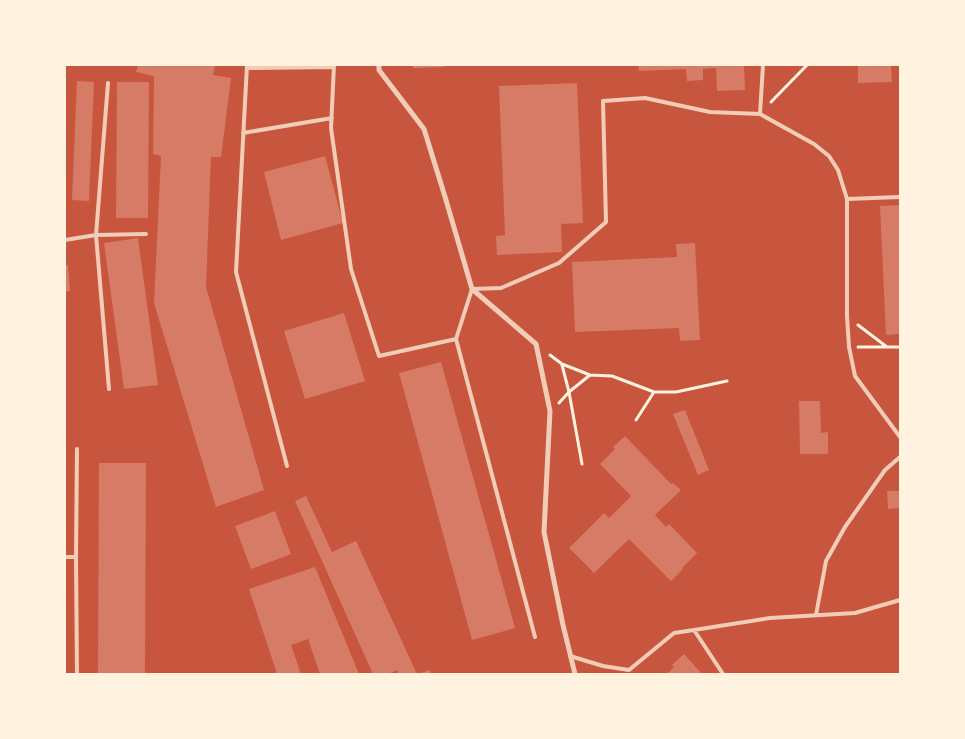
<svg xmlns="http://www.w3.org/2000/svg" width="965" height="739" viewBox="0 0 965 739" font-family="Barlow,sans-serif">
	<style>
		.building { fill: #d67c66 }
		.lines { fill: none; stroke-linecap: round; stroke-linejoin: round }
		.path { stroke: #fff3e0; stroke-width: 3 }
		.service { stroke: #f1ccb7; stroke-width: 4 }
		.minor { stroke: #f1ccb7; stroke-width: 5 }
	</style>
	<rect width="100%" height="100%" fill="#c8553d"/>
	<!-- building -->
	<path class="building" d="M138 65H215L213 75 231 78 221 157H211L206 287 264 490 216 507 154 303 161 156 153 154 154 76 136 72Z
		M413 65H445V67L413 68Z
		M638 65H744L745 90 717 91 716 68 703 69V80L687 81 686 69 639 71Z
		M858 65H891L892 82 858 83Z
		M77 81 94 82 89 201 72 200Z
		M117 82H149L148 218H116Z
		M577 83 583 223 561 224 562 252 497 255 496 236 505 235 499 86Z
		M325 156 343 223 281 240 264 172Z
		M900 205V334L886 335 880 206Z
		M138 238 158 385 124 389 104 243Z
		M695 243 700 340 680 341 679 328 575 332 572 262 677 257 676 244Z
		M65 265H68L70 291 65 292Z
		M344 313 365 381 305 399 284 331Z
		M441 362 515 628 472 640 399 373Z
		M799 401H820L821 433 828 432V454H800Z
		M685 410 709 470 698 475 673 414Z
		M625 436 671 484 673 483 681 490 655 515 666 527 669 524 697 553 682 568 683 569 671 581 629 539 594 573 569 548 604 513 609 518 631 496 600 464 615 449 613 447Z
		M99 463H146L145 674H98Z
		M887 491H900V508L888 509Z
		M306 496 332 552 356 541 417 674H398L397 670 388 674H373L295 501Z
		M275 511 291 554 251 569 235 526Z
		M315 567 359 674H320L308 639 291 645 301 674H277L249 589Z
		M684 654 702 674H667L674 667 672 665Z
		M429 670 431 674H419Z"/>
	<g class="lines">
		<!-- path -->
		<path class="path" d="M771 102 807 65
			M858 325 887 347H900
			M858 347H886
			M550 355 562 364 590 375 612 376 654 392H676L727 381
			M562 365 569 392 582 464
			M559 403 569 392 590 375
			M636 420 654 392"/>
		<!-- service -->
		<path class="service" d="M247 65 236 272 287 466
			M334 65 331 128 351 269 379 356 456 339
			M247 68 334 67
			M108 83 96 235 109 389
			M760 114 763 65
			M243 133 332 118
			M847 199 900 197
			M65 240 96 235 146 234
			M65 557H76
			M816 615 826 561 845 527 885 470 900 457
			M694 630 770 618 855 613 900 600
			M535 637 456 339 472 289 501 288 559 263 606 222 603 101 645 98 710 112 760 114 814 144 829 156 838 170 847 199V316L849 347 855 376 900 437
			M570 656 603 666 629 670 674 633 694 630 723 674
			M77 674 76 557 77 449"/>
		<!-- minor -->
		<path class="minor" d="M379 65V70L424 129 446 200 472 289 536 344 550 411 544 532 563 625 575 674"/>
	</g>
	<!-- border -->
	<rect width="965" height="739" fill="none" stroke="#fff3e0" stroke-width="132"/>
</svg>
